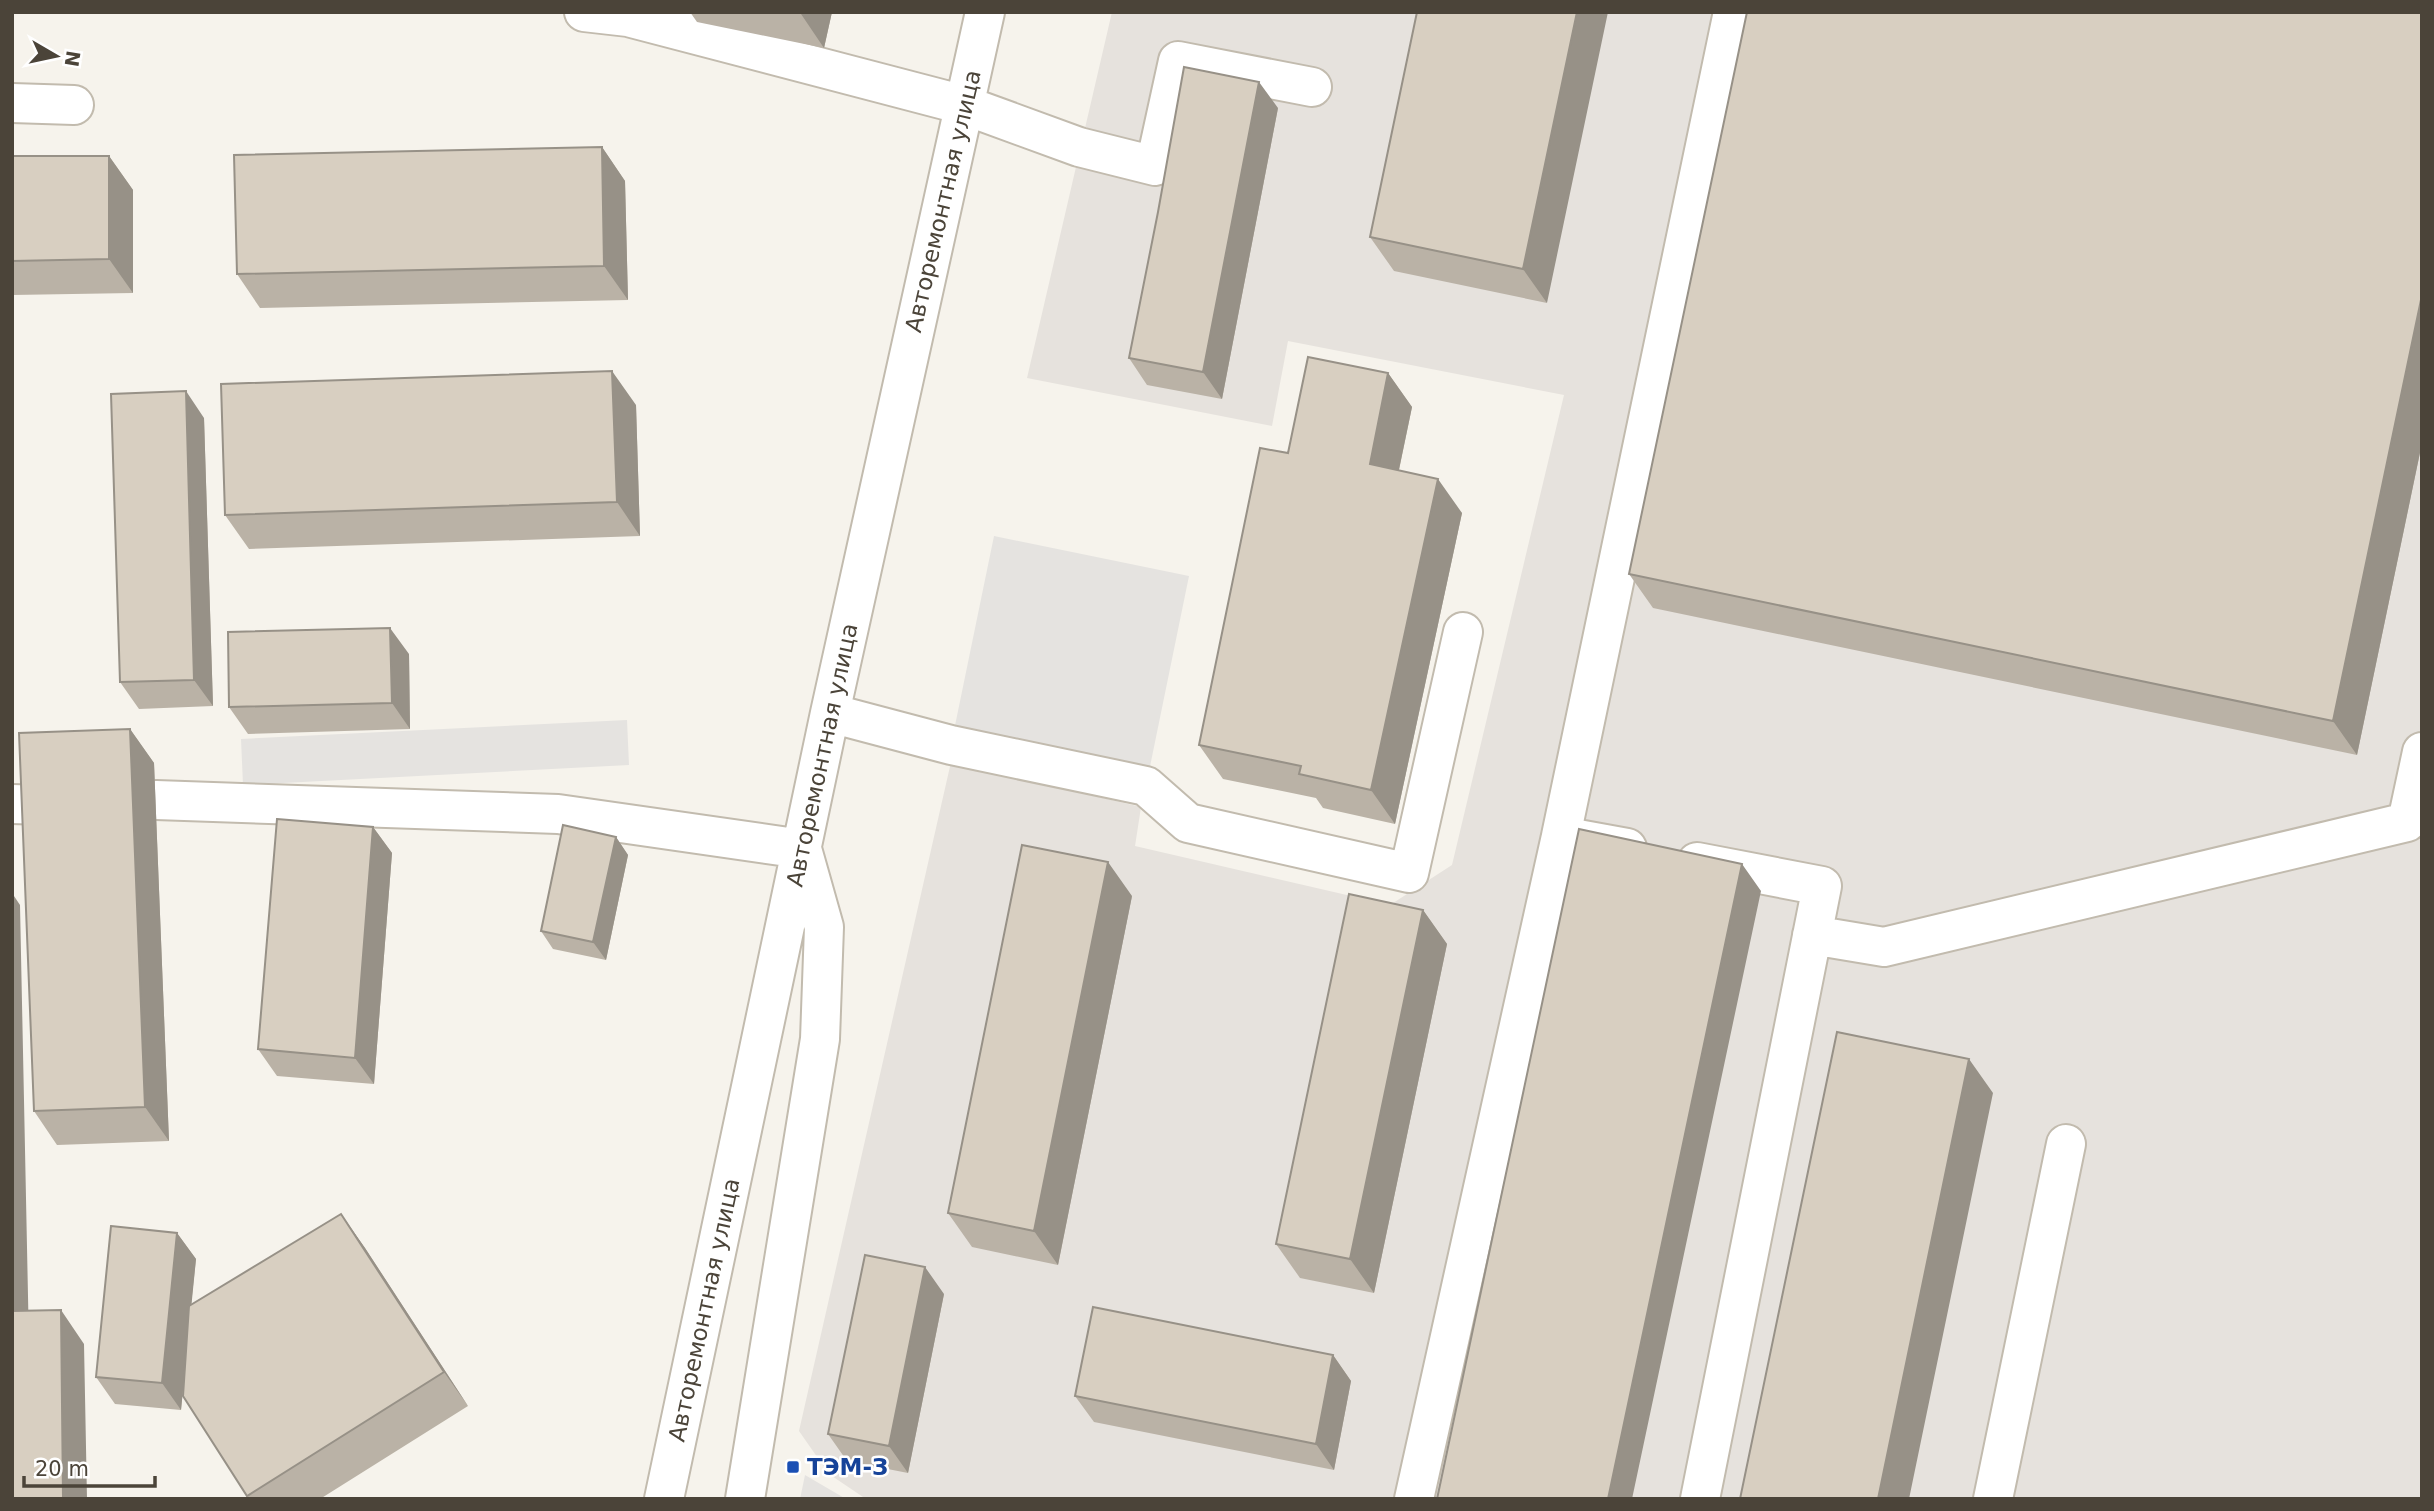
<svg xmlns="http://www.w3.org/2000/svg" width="2434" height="1511" viewBox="0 0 2434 1511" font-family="'DejaVu Sans',sans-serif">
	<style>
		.industrial { fill: #e6e2dd }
		.parking { fill: #e5e3e0 }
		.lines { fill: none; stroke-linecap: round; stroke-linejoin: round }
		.minor-casing { stroke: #c2bbae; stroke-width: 42 }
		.minor { stroke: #fff; stroke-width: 38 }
		.wall { fill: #bab2a6 }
		.shaded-wall { fill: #979187 }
		.building { fill: #d8cfc1; stroke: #979187; stroke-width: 2 }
		.transit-dot { fill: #1a4fb4; stroke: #fff; stroke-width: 2.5 }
		.labels { text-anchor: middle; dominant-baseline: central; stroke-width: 5; stroke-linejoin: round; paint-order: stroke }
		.street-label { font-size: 23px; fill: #4b4439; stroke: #fff }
		.transit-label { font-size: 23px; font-weight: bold; fill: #164399; stroke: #fff; text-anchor: start }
	</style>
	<rect width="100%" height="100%" fill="#f6f3ec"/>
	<!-- industrial -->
	<path class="industrial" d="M1112 12H2422V1499H866L829 1474 799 1431 951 762 1141 807 1135 846 1390 905 1452 865 1564 395 1288 341 1272 426 1027 378Z"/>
	<!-- parking -->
	<path class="parking" d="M994 536 1189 576 1146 786 951 745Z
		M627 720 629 765 243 785 241 739Z
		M805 1475 846 1499H800Z"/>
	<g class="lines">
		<!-- minor casing -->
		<g class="minor-casing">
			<path id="minor" d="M584 12 628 17 964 105 1079 147 1155 166 1178 61 1312 87
				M12 103 74 105
				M830 713 951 745 1146 786 1188 823 1409 873 1463 632
				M156 800 558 814 802 849 824 927 820 1039 745 1499
				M12 804 44 805
				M1561 836 1733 12
				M1697 862 1822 886 1700 1499
				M1812 935 1884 947 2407 822 2422 752
				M664 1499 830 713 985 12
				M1414 1499 1561 836 1627 848
				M1993 1499 2066 1144"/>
		</g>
		<!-- minor -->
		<use href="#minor" class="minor"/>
	</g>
	<!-- wall -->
	<path class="wall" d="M690 12H832L824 48 697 22Z
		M1417 12 1547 303 1394 271 1370 237Z
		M2422 12V443L2357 755 1653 608 1629 574Z
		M1278 108 1222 399 1147 385 1129 358Z
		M602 147 625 181 628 300 260 308 237 274Z
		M12 156H109L133 190V293L12 295Z
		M1388 373 1412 407 1399 470 1462 513 1395 824 1323 808 1316 798 1223 779 1199 745 1288 453Z
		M636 405 640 536 249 549 225 515Z
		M204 418 213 706 139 709 120 682Z
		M409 654 410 729 248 734 229 707Z
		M130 729 154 763 169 1141 57 1145 34 1111Z
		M373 827 392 853 374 1084 277 1076 258 1049Z
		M616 837 628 855 606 960 553 949 541 931Z
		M1132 896 1058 1265 972 1247 948 1213Z
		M1423 910 1447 944 1374 1293 1300 1278 1276 1244Z
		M341 1214 365 1248 468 1406 320 1499H249L184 1378 181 1410 115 1404 96 1377 177 1233 196 1259 191 1305Z
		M944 1294 908 1473 847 1461 828 1434Z
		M1333 1355 1351 1381 1334 1470 1094 1422 1075 1396Z"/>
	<!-- shaded-wall -->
	<path class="shaded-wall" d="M801 12H832L824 48 801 14Z
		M1577 12H1608L1547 303 1523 269Z
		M1259 82 1278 108 1222 399 1203 372Z
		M602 147 625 181 628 300 604 266Z
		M109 156 133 190V293L109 259Z
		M2422 295V443L2357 755 2333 721Z
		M612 371 636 405 640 536 617 502Z
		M1388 373 1412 407 1393 498 1370 464Z
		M186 391 204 418 213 706 194 680Z
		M1438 479 1462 513 1395 824 1371 790Z
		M390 628 409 654 410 729 392 703Z
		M130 729 154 763 169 1141 145 1107Z
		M373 827 392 853 374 1084 355 1058Z
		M616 837 628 855 606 960 593 942Z
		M1108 862 1132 896 1058 1265 1034 1231Z
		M1742 864 1761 891 1632 1499H1608Z
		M12 893 20 905 29 1345 12 1322Z
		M1423 910 1447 944 1374 1293 1350 1259Z
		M1969 1059 1993 1093 1909 1499H1878Z
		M341 1214 365 1248 468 1406 444 1372Z
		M177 1233 196 1259 181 1410 162 1383Z
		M925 1267 944 1294 908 1473 889 1446Z
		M61 1310 84 1344 87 1499 63 1498Z
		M1333 1355 1351 1381 1334 1470 1316 1444Z"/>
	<!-- building -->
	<path class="building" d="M1417 12H1577L1523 269 1370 237Z
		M1747 12H2422V295L2333 721 1629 574Z
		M1184 67 1259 82 1203 372 1129 358 1158 212Z
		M602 147 604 266 237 274 234 155Z
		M12 156H109V259L12 261Z
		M1308 357 1388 373 1370 464 1438 479 1371 790 1299 774 1301 766 1199 745 1260 448 1288 453Z
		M612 371 617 502 225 515 221 384Z
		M186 391 194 680 120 682 111 394Z
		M390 628 392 703 229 707 228 632Z
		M130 729 145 1107 34 1111 19 733Z
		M277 819 373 827 355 1058 258 1049Z
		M563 825 616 837 593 942 541 931Z
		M1579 829 1742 864 1608 1499H1437Z
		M1022 845 1108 862 1034 1231 948 1213Z
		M1349 894 1423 910 1350 1259 1276 1244Z
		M1837 1032 1969 1059 1878 1499H1740Z
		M341 1214 444 1372 247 1496 183 1396 189 1306Z
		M111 1226 177 1233 162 1383 96 1377Z
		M865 1255 925 1267 889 1446 828 1434Z
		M1093 1307 1333 1355 1316 1444 1075 1396Z
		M61 1310 63 1498 12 1499V1311Z"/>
	<!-- markers -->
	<rect class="transit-dot" x="786" y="1460" width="14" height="14" rx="3.5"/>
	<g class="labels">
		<!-- street labels -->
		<g class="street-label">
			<text transform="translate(943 201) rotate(-77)">Авторемонтная улица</text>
			<text transform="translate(822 755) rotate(-78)">Авторемонтная улица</text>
			<text transform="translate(704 1310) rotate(-78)">Авторемонтная улица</text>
		</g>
		<!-- transit labels -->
		<g class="transit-label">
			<text x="807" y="1467">ТЭМ-З</text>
		</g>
	</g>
	<!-- border -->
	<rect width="2434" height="1511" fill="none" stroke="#4b4439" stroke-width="28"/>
	<!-- north arrow -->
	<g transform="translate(56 56) rotate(99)" stroke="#ffffff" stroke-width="5" paint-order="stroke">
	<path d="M0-5L12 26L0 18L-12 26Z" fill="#4b4439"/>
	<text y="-10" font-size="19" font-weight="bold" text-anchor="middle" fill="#4b4439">N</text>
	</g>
	<!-- scale -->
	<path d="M24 1476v10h131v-10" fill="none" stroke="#4b4439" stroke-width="3.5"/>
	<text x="35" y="1476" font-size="21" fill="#4b4439" stroke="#ffffff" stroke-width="5" paint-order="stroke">20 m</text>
</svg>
